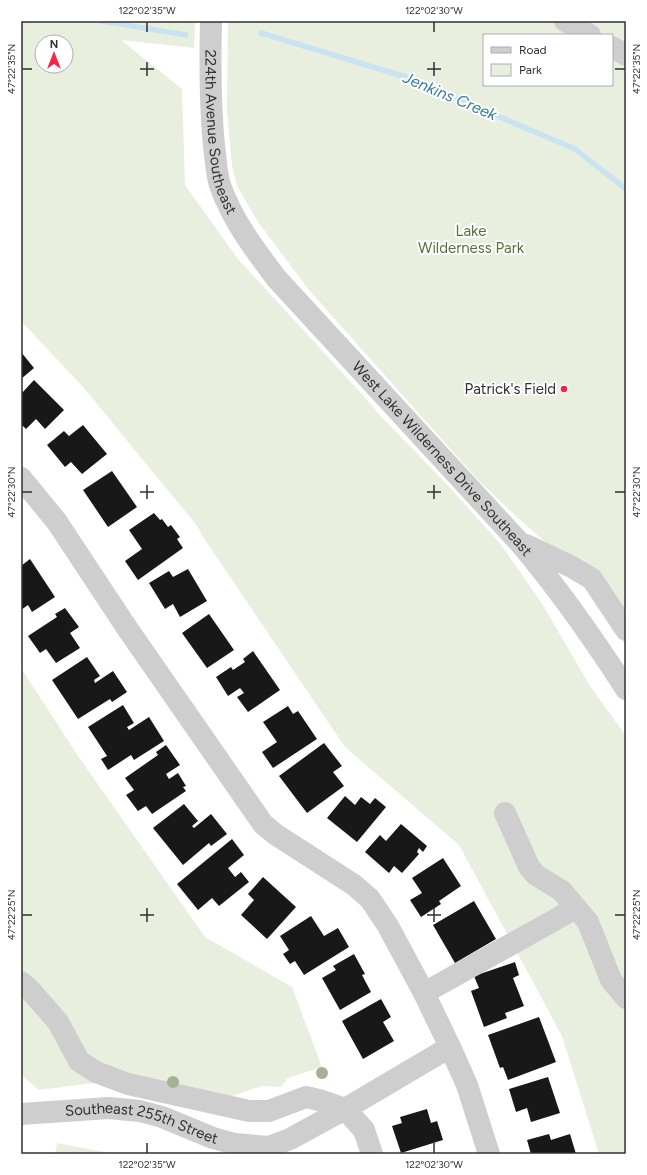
<svg xmlns="http://www.w3.org/2000/svg" width="647" height="1175" viewBox="0 0 647 1175" font-family="Figtree,sans-serif">
	<style>
		.green { fill: #e9efde; fill-rule: evenodd }
		.lines { fill: none; stroke-linecap: round; stroke-linejoin: round }
		.stream { stroke: #c9e4f0; stroke-width: 5.5 }
		.building { fill: #181818 }
		.minor { stroke: #cecece; stroke-width: 22 }
		.tree { fill: #a4b192 }
		.ticks { fill: none; stroke: #313131; stroke-width: 1.5 }
		.poi-dot { fill: #f62546; stroke: #fff; stroke-width: 1.5 }
		.labels { text-anchor: middle; dominant-baseline: central; stroke-width: 4; stroke-linejoin: round; paint-order: stroke }
		.street-label { font-size: 15px; fill: #313131; stroke: #fff }
		.park-label { font-size: 15px; fill: #597239; stroke: #fff }
		.poi-label { font-size: 15px; fill: #313131; stroke: #fff; text-anchor: end }
		.water-label { font-size: 16px; font-style: italic; fill: #367d9d; stroke: #fff }
		.neatline { fill: none; stroke: #313131; stroke-width: 1.5 }
		.ticks-label { font-size: 10px; text-anchor: middle; fill: #313131 }
	</style>
	<rect width="100%" height="100%" fill="#fff"/>
	<!-- green -->
	<path class="green" d="M21 21H195L194 48 121 40 182 89 185 185 238 259 361 393 377 412 454 492 502 546 543 605 590 686 626 736V1154H599L562 1036 459 845 345 747 201 534 198 527 83 387 21 321ZM42 42H66V66H42Z
		M228 21H626V647L586 578 518 518 478 480 309 290 258 222 237 186 232 166 227 111ZM484 35H612V85H484Z
		M21 668 78 756 205 937 292 987 322 1067 288 1078 281 1087 262 1086 223 1099 132 1078 39 1090 21 1075Z
		M57 1143 115 1154H55Z"/>
	<g class="lines">
		<!-- stream -->
		<path class="stream" d="M102 21 186 35
			M261 33 406 77 575 149 626 189"/>
	</g>
	<!-- building -->
	<path class="building" d="M21 352 34 368 21 379Z
		M34 380 64 410 45 429 36 419 26 429 21 424V394Z
		M83 425 107 454 82 474 71 462 65 467 47 445 64 431 69 436Z
		M112 471 137 507 108 527 83 490Z
		M154 513 160 520 162 519 168 527 171 525 180 537 177 539 183 548 138 580 125 561 142 549 129 530Z
		M30 559 55 597 32 612 28 605 21 610V566Z
		M188 569 207 601 180 617 173 604 165 609 149 583 169 571 173 577Z
		M65 608 79 627 70 633 80 648 56 663 46 649 40 653 28 636 57 617 55 614Z
		M209 614 234 650 207 668 182 633Z
		M253 651 280 690 248 712 237 697 244 693 240 688 228 696 216 677 231 667 233 670 245 662 243 659Z
		M87 657 100 676 94 680 95 683 113 671 127 692 112 702 110 699 78 719 52 680Z
		M123 705 134 723 127 727 129 730 149 717 164 741 134 760 131 755 108 770 101 759 107 756 88 727Z
		M288 706 293 714 298 711 317 739 273 768 262 752 277 742 263 722Z
		M324 743 342 766 333 772 344 786 307 813 279 776Z
		M166 745 180 765 166 774 169 779 178 773 186 786 183 787 186 791 152 814 146 806 138 811 126 795 134 790 125 778 158 755 156 752Z
		M345 796 355 805 361 797 370 804 375 798 386 807 357 842 327 818Z
		M184 804 198 821 192 826 194 828 211 814 227 834 211 846 209 843 183 865 153 828Z
		M401 824 427 846 423 852 419 848 417 852 419 854 402 873 394 866 389 873 365 852 380 835 386 841Z
		M232 839 244 855 228 868 235 877 241 872 249 882 219 906 212 898 198 910 177 884Z
		M443 858 461 886 439 901 441 904 421 917 410 900 422 893 412 878Z
		M263 877 296 907 267 939 241 915 254 900 248 894Z
		M474 901 496 939 455 963 433 925Z
		M311 916 324 936 338 928 349 947 304 975 295 961 290 964 283 954 289 950 280 936Z
		M354 954 365 974 362 975 371 992 340 1010 322 978 336 970 333 966Z
		M515 962 519 975 513 978 524 1006 505 1013 507 1018 484 1027 471 991 479 988 474 976Z
		M381 999 391 1017 383 1022 394 1041 363 1059 342 1021Z
		M539 1017 556 1062 508 1080 503 1067 500 1068 488 1035Z
		M548 1077 560 1113 531 1122 527 1108 516 1112 509 1089Z
		M427 1109 431 1123 437 1121 443 1140 401 1153 392 1126 402 1123 400 1117Z
		M549 1134 551 1140 570 1134 576 1154H531L527 1140Z"/>
	<g class="lines">
		<!-- minor -->
		<g class="minor">
			<path id="s1" d="M211 21C210 63 210 105 214 146 216 159 216 173 220 185 232 220 255 250 277 279L519 542C558 588 593 638 626 689"/>
			<path d="M565 21 590 35"/>
			<path d="M612 47 626 55"/>
			<path d="M21 478 57 522 127 628 263 824 275 834 354 885 370 899 388 926 424 993 450 1047 467 1085 489 1154"/>
			<path d="M526 545 572 567 592 579 626 630"/>
			<path d="M505 813 529 867 536 875 562 891 588 922 611 980 626 998"/>
			<path d="M21 982 31 991 58 1022 79 1061 96 1072 128 1084 249 1111H269L306 1097 319 1100 345 1109 364 1130 372 1154"/>
			<path d="M424 993 576 908"/>
			<path id="s2" d="M21 1114 109 1108 140 1111 162 1117 213 1138 235 1144 269 1147 290 1139 345 1109 450 1047"/>
		</g>
	</g>
	<!-- trees -->
	<g class="tree">
		<circle cx="322" cy="1073" r="6"/>
		<circle cx="173" cy="1082" r="6"/>
	</g>
	<!-- ticks -->
	<path class="ticks" d="M147 22V32M434 22V32M147 62V76M434 62V76M22 69H32M140 69H154M427 69H441M615 69H625M147 485V499M434 485V499M22 492H32M140 492H154M427 492H441M615 492H625M147 908V922M434 908V922M22 915H32M140 915H154M427 915H441M615 915H625M147 1143V1153M434 1143V1153"/>
	<!-- markers -->
	<circle class="poi-dot" cx="564" cy="389" r="4"/>
	<g class="labels">
		<!-- street labels -->
		<g class="street-label">
			<text stroke="none"><textPath href="#s1" startOffset="112">224th Avenue Southeast</textPath></text>
			<text stroke="none"><textPath href="#s1" startOffset="519">West Lake Wilderness Drive Southeast</textPath></text>
			<text stroke="none"><textPath href="#s2" startOffset="123">Southeast 255th Street</textPath></text>
		</g>
		<!-- park labels -->
		<g class="park-label">
			<text x="471" y="231">Lake<tspan x="471" dy="17">Wilderness Park</tspan></text>
		</g>
		<!-- poi labels -->
		<g class="poi-label">
			<text x="556" y="389">Patrick's Field</text>
		</g>
		<!-- water labels -->
		<g class="water-label">
			<text transform="translate(450 96) rotate(23)">Jenkins Creek</text>
		</g>
	</g>
	<!-- border -->
	<rect width="647" height="1175" fill="none" stroke="#ffffff" stroke-width="44"/>
	<!-- legend -->
	<rect x="483" y="34" width="130" height="52" fill="#ffffff" stroke="#adadad"/>
	<rect x="491" y="47" width="20" height="6" fill="#cecece" stroke="#adadad"/>
	<text x="519" y="54" font-size="12" fill="#313131">Road</text>
	<rect x="491" y="64" width="20" height="12" fill="#e9efde" stroke="#adadad"/>
	<text x="519" y="74" font-size="12" fill="#313131">Park</text>
	<!-- north arrow -->
	<g transform="translate(54 54)"><circle r="19" fill="#ffffff" stroke="#adadad"/>
	<path d="M0-3L7 15L0 10L-7 15Z" fill="#f62546"/>
	<text y="-6" font-size="11" font-weight="bold" text-anchor="middle" fill="#313131">N</text>
	</g>
	<rect x="22" y="22" width="603" height="1131" class="neatline"/>
	<g class="ticks-label">
		<text x="147" y="14">122°02'35"W</text>
		<text x="434" y="14">122°02'30"W</text>
		<text transform="translate(11 69) rotate(-90)" y="4">47°22'35"N</text>
		<text transform="translate(636 69) rotate(-90)" y="4">47°22'35"N</text>
		<text transform="translate(11 492) rotate(-90)" y="4">47°22'30"N</text>
		<text transform="translate(636 492) rotate(-90)" y="4">47°22'30"N</text>
		<text transform="translate(11 915) rotate(-90)" y="4">47°22'25"N</text>
		<text transform="translate(636 915) rotate(-90)" y="4">47°22'25"N</text>
		<text x="147" y="1168">122°02'35"W</text>
		<text x="434" y="1168">122°02'30"W</text>
	</g>
</svg>
